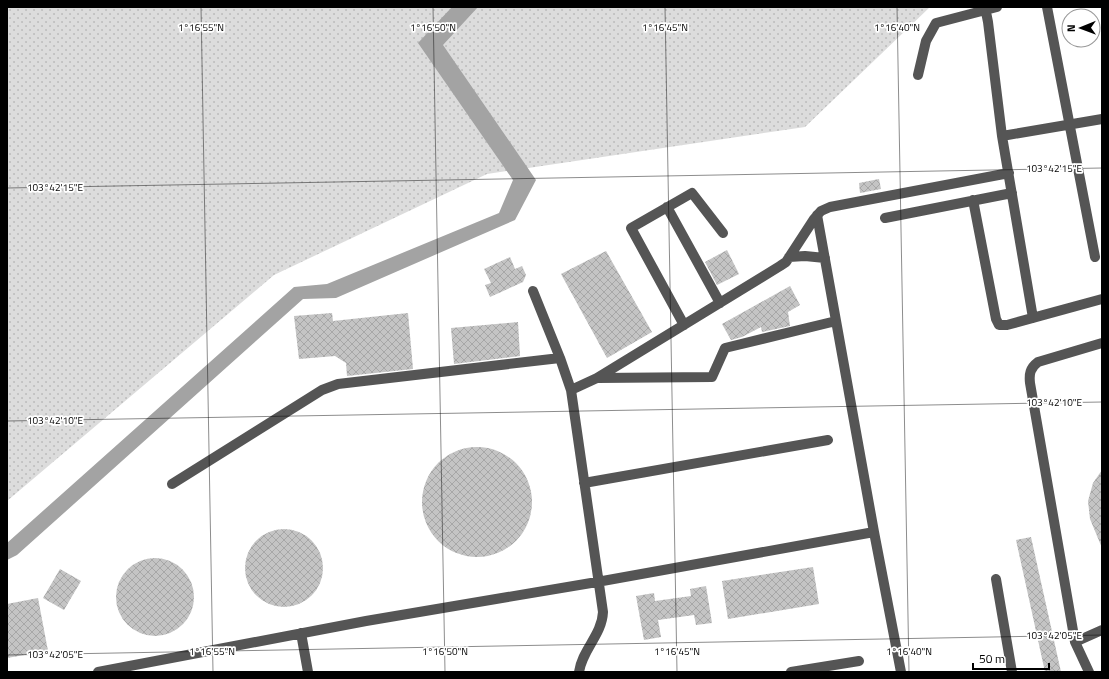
<svg xmlns="http://www.w3.org/2000/svg" width="1109" height="679" viewBox="0 0 1109 679" font-family="'Titillium Web',sans-serif">
	<style>
		.grass { fill: url(#grass-dots) }
		.water { fill: #a3a3a3 }
		.building { fill: url(#building-cross-hatch) }
		.lines { fill: none; stroke-linecap: round; stroke-linejoin: round }
		.minor { stroke: #555; stroke-width: 10 }
		.ticks { fill: none; stroke: #000; stroke-width: 1; stroke-opacity: 0.45 }
		.ticks-label { font-size: 10px; text-anchor: middle; fill: #000; stroke: #fff; stroke-width: 3.5; stroke-linejoin: round; paint-order: stroke }
	</style>
	<defs>
		<pattern id="grass-dots" width="8" height="8" patternUnits="userSpaceOnUse"><rect width="8" height="8" fill="#dcdcdc"/><path d="M2 2h.1M6 6h.1" fill="none" stroke="#bbb" stroke-width="1.8" stroke-linecap="round"/></pattern>
		<pattern id="building-cross-hatch" width="8" height="8" patternUnits="userSpaceOnUse"><rect width="8" height="8" fill="#c4c4c4"/><path d="M0 0l8 8M0 8l8-8" fill="none" stroke="#a7a7a7"/></pattern>
	</defs>
	<rect width="100%" height="100%" fill="#fff"/>
	<!-- grass -->
	<path class="grass" d="M7 7H930L805 127 487 174 274 275 7 501Z"/>
	<!-- water -->
	<path class="water" d="M452 7H478L443 45 536 180 515 220 336 298 303 299 17 555 7 560V543L294 287 327 284 499 213 513 180 418 43Z"/>
	<!-- building -->
	<path class="building" d="M879 179 881 189 860 193 859 183Z
		M727 250 739 274 717 285 705 262Z
		M606 251 652 332 607 358 561 274Z
		M510 257 515 269 522 266 526 275 523 282 490 297 485 285 491 283 484 269Z
		M790 286 800 305 788 312 790 326 762 332 761 327 742 337 731 340 722 324Z
		M332 313 333 321 408 313 413 369 347 376 346 363 335 356 299 359 294 316Z
		M518 322 520 356 454 364 451 328Z
		M422 502a55 55 0 1 1 110 0a55 55 0 1 1-110 0Z
		M1102 470V548L1090 519 1088 501 1093 483Z
		M245 568a39 39 0 1 1 78 0a39 39 0 1 1-78 0Z
		M1031 537 1061 672H1045L1016 540Z
		M116 597a39 39 0 1 1 78 0a39 39 0 1 1-78 0Z
		M813 567 819 604 728 619 722 581Z
		M60 569 81 581 64 610 43 598Z
		M706 586 712 623 696 625 694 615 658 620 661 637 644 640 636 596 654 593 655 601 691 596 690 589Z
		M38 598 48 651 7 658V604Z"/>
	<g class="lines">
		<!-- minor -->
		<path class="minor" d="M985 7 988 22 1002 136 1033 318
			M1047 7 1095 257
			M918 75 926 41 936 23 997 7
			M1002 136 1102 119
			M973 200 996 319 999 325H1007L1102 299
			M667 207 720 303
			M817 215 874 532 901 672
			M885 218 1012 193
			M789 257 805 256 825 258
			M533 291 560 358 571 390 603 612C602 635 582 650 579 672
			M684 325 631 228 692 193 723 233
			M598 378 712 377 725 348 836 321
			M571 390 597 378 780 266 786 262 814 219 821 211 830 207 1009 173
			M584 483 828 440
			M172 484 322 390 338 384 560 358
			M996 579 1012 672
			M301 633 308 672
			M1075 642 1102 630
			M98 672 366 621 597 582 874 532
			M791 672 859 661
			M1089 672 1075 642 1030 383C1029 374 1030 368 1038 362L1102 343"/>
	</g>
	<!-- ticks -->
	<path class="ticks" d="M201 7 213 672M433 7 445 672M665 7 677 672M897 7 909 672M7 188 1102 168M7 421 1102 402M7 655 1102 635"/>
	<g class="ticks-label">
		<text x="201" y="31">1°16'55"N</text>
		<text x="433" y="31">1°16'50"N</text>
		<text x="665" y="31">1°16'45"N</text>
		<text x="897" y="31">1°16'40"N</text>
		<text x="1054" y="172">103°42'15"E</text>
		<text x="55" y="191">103°42'15"E</text>
		<text x="1054" y="406">103°42'10"E</text>
		<text x="55" y="424">103°42'10"E</text>
		<text x="1054" y="639">103°42'05"E</text>
		<text x="212" y="655">1°16'55"N</text>
		<text x="445" y="655">1°16'50"N</text>
		<text x="677" y="655">1°16'45"N</text>
		<text x="909" y="655">1°16'40"N</text>
		<text x="55" y="658">103°42'05"E</text>
	</g>
	<!-- border -->
	<rect width="1109" height="679" fill="none" stroke="#000000" stroke-width="16"/>
	<!-- north arrow -->
	<g transform="translate(1081 28) rotate(269)"><circle r="19" fill="#ffffff" stroke="#999999"/>
	<path d="M0-3L7 15L0 10L-7 15Z" fill="#000000"/>
	<text y="-6" font-size="11" font-weight="bold" text-anchor="middle" fill="#000000">N</text>
	</g>
	<!-- scale -->
	<path d="M973 663v6h76v-6" fill="none" stroke="#000000" stroke-width="2"/>
	<text x="979" y="663" font-size="12" fill="#000000" stroke="#ffffff" stroke-width="3" paint-order="stroke">50 m</text>
</svg>
